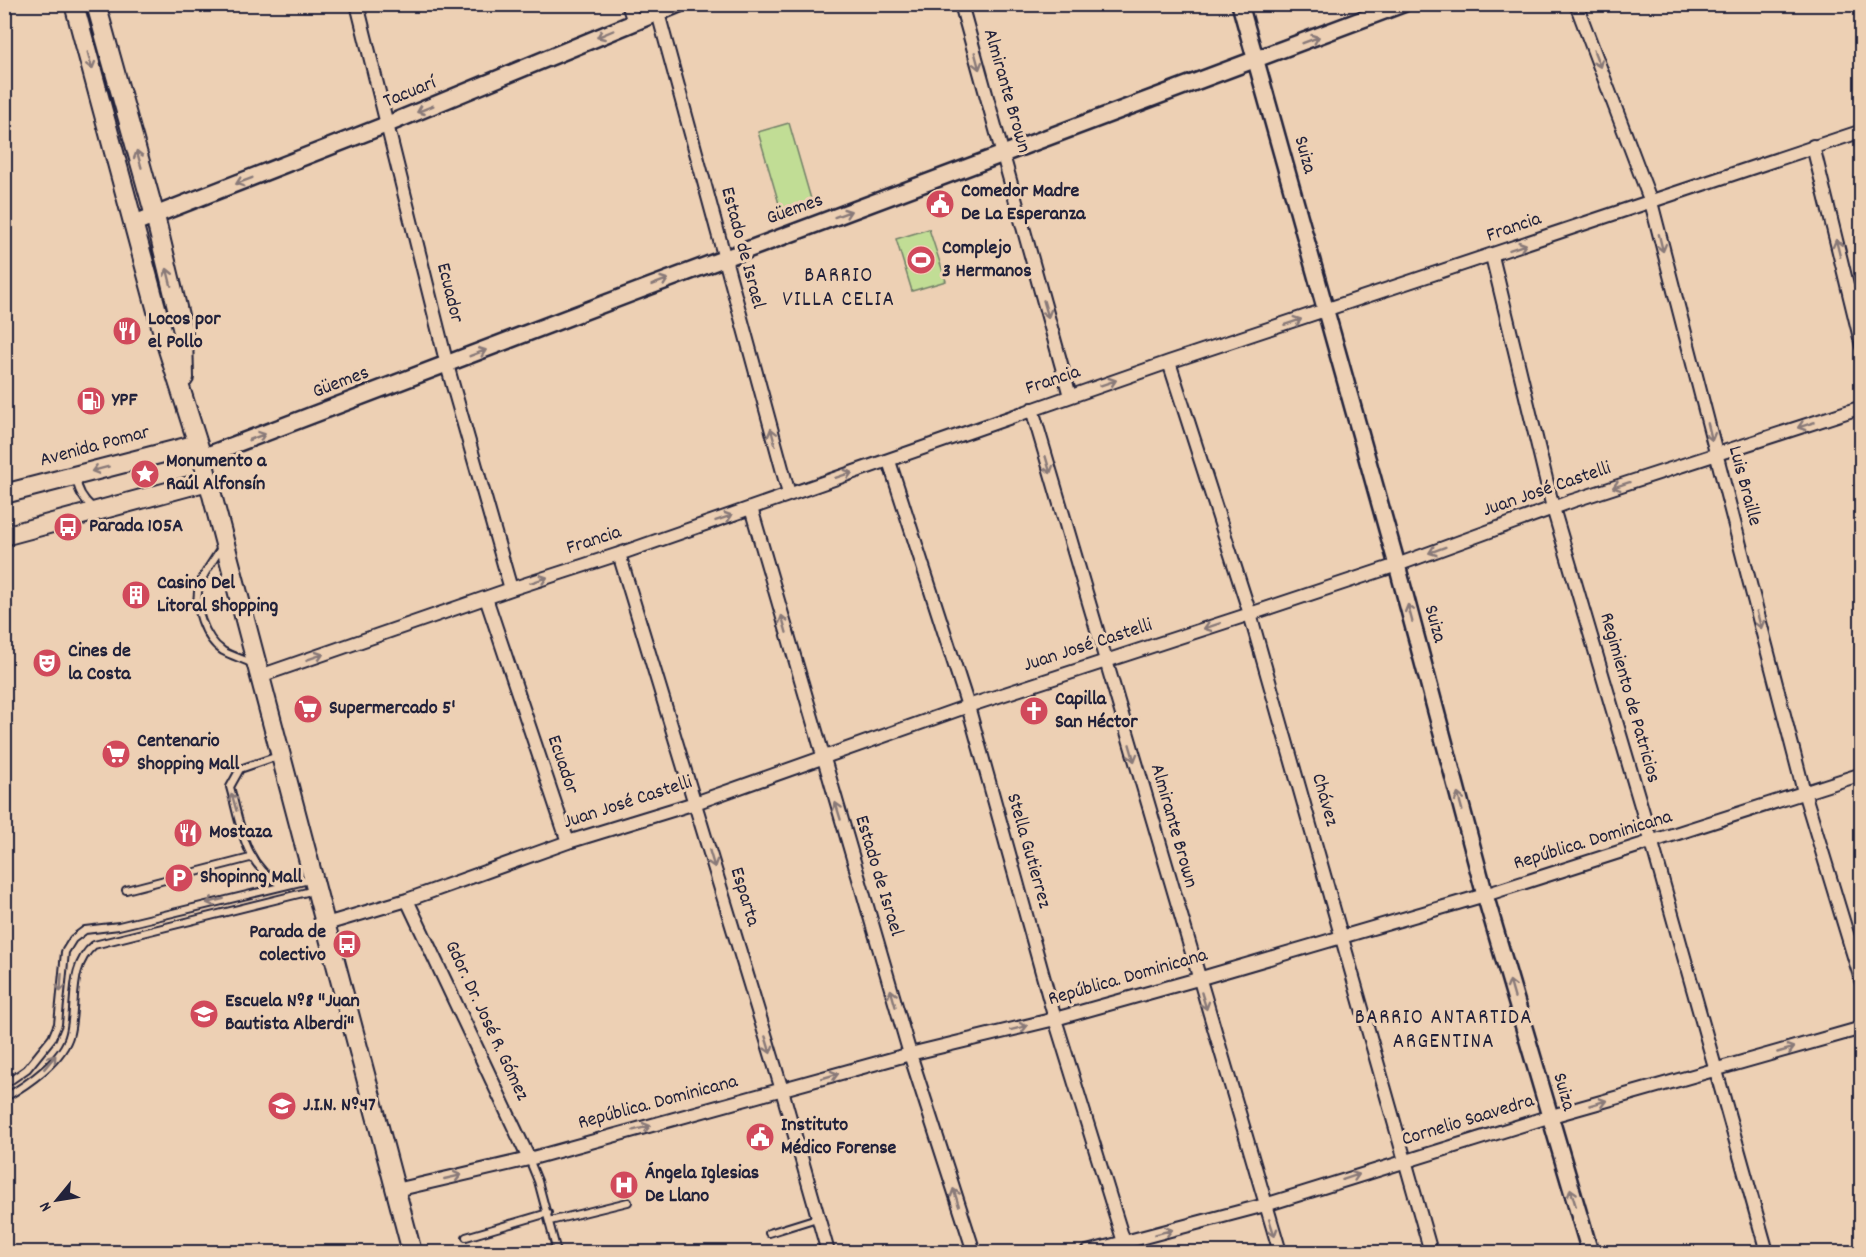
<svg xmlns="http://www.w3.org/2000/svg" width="1866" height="1257" viewBox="0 0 1866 1257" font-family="Dekko,sans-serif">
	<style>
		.green { fill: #c1dd95; stroke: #728068; stroke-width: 1.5 }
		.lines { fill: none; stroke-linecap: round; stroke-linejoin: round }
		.service-casing { stroke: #22223b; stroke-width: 10 }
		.minor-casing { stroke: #22223b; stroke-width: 16 }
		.tertiary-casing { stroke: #22223b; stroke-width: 20 }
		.secondary-casing { stroke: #22223b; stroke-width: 22 }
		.service { stroke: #edd0b4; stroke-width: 6 }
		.minor { stroke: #edd0b4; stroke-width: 12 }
		.tertiary { stroke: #edd0b4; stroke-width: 15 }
		.secondary { stroke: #edd0b4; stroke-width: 18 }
		.oneway { stroke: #887978 }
		.labels { text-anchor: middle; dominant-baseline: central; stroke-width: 6; stroke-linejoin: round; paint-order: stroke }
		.street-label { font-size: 20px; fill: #22223b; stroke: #edd0b4 }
		.poi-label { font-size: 20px; font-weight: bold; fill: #22223b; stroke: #edd0b4; text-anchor: start }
		.neighbourhood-label { font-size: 21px; letter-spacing: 1.5px; fill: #22223b; stroke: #edd0b4 }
	</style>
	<rect width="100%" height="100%" fill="#edd0b4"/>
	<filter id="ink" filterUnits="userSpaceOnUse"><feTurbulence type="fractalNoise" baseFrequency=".0167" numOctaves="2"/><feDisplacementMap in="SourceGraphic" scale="12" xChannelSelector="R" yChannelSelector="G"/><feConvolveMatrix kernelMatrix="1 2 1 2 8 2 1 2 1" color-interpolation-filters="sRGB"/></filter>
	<g filter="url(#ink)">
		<!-- green -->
		<path class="green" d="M789 123 813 206 782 214 758 132Z
			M929 229 946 281 912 291 896 239Z"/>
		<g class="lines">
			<!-- service casing -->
			<g class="service-casing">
				<path id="service" d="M77 479C77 491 84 500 93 508
					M221 548C214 560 204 572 200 584 192 605 205 639 223 651 232 656 243 659 253 664
					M278 756 240 769 230 787C241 825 243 864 281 885
					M126 890 250 858
					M4 1085 27 1069 52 1038 58 1024 65 952 73 939 85 930 119 926 313 879
					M4 1098C27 1085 64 1060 70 1033 77 1003 68 967 94 945L315 890
					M529 1159 538 1181 557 1252
					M550 1221 628 1202
					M769 1233 817 1218
					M466 1237 548 1213"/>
			</g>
			<!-- minor casing -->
			<g class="minor-casing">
				<path id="minor" d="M357 4 447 365 511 589
					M628 4 634 22
					M961 4 1070 396
					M1576 4 1651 202 1804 792 1862 983
					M658 13 789 494
					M1813 146 1862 346
					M1492 256 1553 508 1652 843 1767 1252
					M1169 362 1250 614 1431 1252
					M1032 409 1280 1252
					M889 461 968 706 1055 1019 1127 1252
					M751 508 910 1054 974 1252
					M619 554 782 1090 828 1252
					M486 598 568 842
					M260 676 511 589 619 554 1169 362 1862 131
					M407 900 529 1159
					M326 924 407 900 568 842 695 803 968 706 1250 614 1397 565 1572 501 1862 407
					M396 1190 529 1159 910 1054 1055 1019 1198 979 1485 895 1862 774
					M1087 1252 1265 1205 1548 1117 1862 1028"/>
			</g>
			<!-- tertiary casing -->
			<g class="tertiary-casing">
				<path id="tertiary" d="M1240 4 1397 565 1485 895 1590 1252
					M135 223 388 124 679 4
					M202 457 635 292 1403 4"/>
			</g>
			<!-- secondary casing -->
			<g class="secondary-casing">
				<path id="secondary" d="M74 4 164 337 202 457 412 1252
					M96 4 155 216 183 332 184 378
					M4 494 198 444
					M4 536 208 481"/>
			</g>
			<!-- service -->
			<use href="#service" class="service"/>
			<!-- minor -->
			<use href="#minor" class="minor"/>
			<!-- tertiary -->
			<use href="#tertiary" class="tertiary"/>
			<!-- secondary -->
			<use href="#secondary" class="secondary"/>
		</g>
		<!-- one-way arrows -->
		<defs><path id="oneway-shaft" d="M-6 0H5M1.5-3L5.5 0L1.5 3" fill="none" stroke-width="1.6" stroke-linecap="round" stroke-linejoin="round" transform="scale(1.5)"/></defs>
		<g class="oneway">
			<use href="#oneway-shaft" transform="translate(605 34) rotate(157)"/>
			<use href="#oneway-shaft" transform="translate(1311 40) rotate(-21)"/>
			<use href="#oneway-shaft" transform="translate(1597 59) rotate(69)"/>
			<use href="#oneway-shaft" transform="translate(90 61) rotate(75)"/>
			<use href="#oneway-shaft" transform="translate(977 61) rotate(75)"/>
			<use href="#oneway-shaft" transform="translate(425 109) rotate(158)"/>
			<use href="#oneway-shaft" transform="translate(139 159) rotate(-106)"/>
			<use href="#oneway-shaft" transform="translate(244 181) rotate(159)"/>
			<use href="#oneway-shaft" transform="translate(843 214) rotate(-20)"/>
			<use href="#oneway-shaft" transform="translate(1661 243) rotate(76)"/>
			<use href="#oneway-shaft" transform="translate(1518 247) rotate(-19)"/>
			<use href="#oneway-shaft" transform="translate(1838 248) rotate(-104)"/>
			<use href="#oneway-shaft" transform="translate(169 277) rotate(-104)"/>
			<use href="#oneway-shaft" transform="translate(660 282) rotate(-21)"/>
			<use href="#oneway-shaft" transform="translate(1046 309) rotate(74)"/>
			<use href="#oneway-shaft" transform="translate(1293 322) rotate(-18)"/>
			<use href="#oneway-shaft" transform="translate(478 353) rotate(-21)"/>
			<use href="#oneway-shaft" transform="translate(1108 383) rotate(-19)"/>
			<use href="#oneway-shaft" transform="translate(1806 425) rotate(162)"/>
			<use href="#oneway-shaft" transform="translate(1710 432) rotate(76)"/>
			<use href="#oneway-shaft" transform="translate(257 437) rotate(-21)"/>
			<use href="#oneway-shaft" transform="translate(773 437) rotate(-105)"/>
			<use href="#oneway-shaft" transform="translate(1048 465) rotate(74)"/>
			<use href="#oneway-shaft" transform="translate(100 469) rotate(165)"/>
			<use href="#oneway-shaft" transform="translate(844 475) rotate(-18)"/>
			<use href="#oneway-shaft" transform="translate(1621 485) rotate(162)"/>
			<use href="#oneway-shaft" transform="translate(724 518) rotate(-19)"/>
			<use href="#oneway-shaft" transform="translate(1437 550) rotate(160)"/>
			<use href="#oneway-shaft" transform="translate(539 580) rotate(-18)"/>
			<use href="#oneway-shaft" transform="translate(1410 613) rotate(-105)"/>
			<use href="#oneway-shaft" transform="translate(1759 620) rotate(75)"/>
			<use href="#oneway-shaft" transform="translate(784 624) rotate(-106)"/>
			<use href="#oneway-shaft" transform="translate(1212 626) rotate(162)"/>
			<use href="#oneway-shaft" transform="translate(315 657) rotate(-19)"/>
			<use href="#oneway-shaft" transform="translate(1132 753) rotate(74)"/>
			<use href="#oneway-shaft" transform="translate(234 802) rotate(-106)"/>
			<use href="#oneway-shaft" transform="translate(1460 802) rotate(-105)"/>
			<use href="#oneway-shaft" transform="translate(838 811) rotate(-107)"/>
			<use href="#oneway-shaft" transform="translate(712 859) rotate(73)"/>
			<use href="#oneway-shaft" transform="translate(215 901) rotate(166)"/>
			<use href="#oneway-shaft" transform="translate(61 983) rotate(94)"/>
			<use href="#oneway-shaft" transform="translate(1512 989) rotate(-106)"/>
			<use href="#oneway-shaft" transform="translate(893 998) rotate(-106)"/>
			<use href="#oneway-shaft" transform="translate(1204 1001) rotate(73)"/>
			<use href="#oneway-shaft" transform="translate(1019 1028) rotate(-14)"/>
			<use href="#oneway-shaft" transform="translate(768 1045) rotate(73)"/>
			<use href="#oneway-shaft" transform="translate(1786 1050) rotate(-16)"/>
			<use href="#oneway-shaft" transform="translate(50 1062) rotate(-50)"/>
			<use href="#oneway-shaft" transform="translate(830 1076) rotate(-16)"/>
			<use href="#oneway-shaft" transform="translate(1598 1103) rotate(-16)"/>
			<use href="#oneway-shaft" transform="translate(642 1128) rotate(-15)"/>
			<use href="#oneway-shaft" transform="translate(453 1177) rotate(-13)"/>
			<use href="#oneway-shaft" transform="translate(1351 1177) rotate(-18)"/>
			<use href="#oneway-shaft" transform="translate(956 1197) rotate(-108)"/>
			<use href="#oneway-shaft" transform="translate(1573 1197) rotate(-107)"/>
			<use href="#oneway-shaft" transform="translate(1272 1228) rotate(72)"/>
			<use href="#oneway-shaft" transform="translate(1164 1232) rotate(-15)"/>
		</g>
	</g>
	<!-- icons -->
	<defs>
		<g id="civic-disc" transform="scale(1.5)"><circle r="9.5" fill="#d1495b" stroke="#edd0b4"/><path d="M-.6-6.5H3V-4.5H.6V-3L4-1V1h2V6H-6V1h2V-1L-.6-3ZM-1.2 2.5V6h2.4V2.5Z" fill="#fff"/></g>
		<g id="stadium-disc" transform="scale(1.5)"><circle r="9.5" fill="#d1495b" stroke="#edd0b4"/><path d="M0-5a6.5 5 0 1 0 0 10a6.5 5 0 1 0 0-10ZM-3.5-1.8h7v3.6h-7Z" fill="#fff"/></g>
		<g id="restaurant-disc" transform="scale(1.5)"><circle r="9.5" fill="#d1495b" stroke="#edd0b4"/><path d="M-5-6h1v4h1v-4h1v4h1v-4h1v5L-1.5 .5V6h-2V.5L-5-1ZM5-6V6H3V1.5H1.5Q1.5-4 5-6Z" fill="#fff"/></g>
		<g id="fuel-disc" transform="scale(1.5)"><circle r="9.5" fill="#d1495b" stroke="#edd0b4"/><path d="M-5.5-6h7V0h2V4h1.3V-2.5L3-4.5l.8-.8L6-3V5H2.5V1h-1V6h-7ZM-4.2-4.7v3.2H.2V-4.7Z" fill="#fff"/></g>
		<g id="sight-disc" transform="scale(1.5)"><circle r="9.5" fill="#d1495b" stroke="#edd0b4"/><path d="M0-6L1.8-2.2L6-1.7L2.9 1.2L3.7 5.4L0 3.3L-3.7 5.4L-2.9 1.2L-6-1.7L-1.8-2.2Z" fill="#fff"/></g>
		<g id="bus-disc" transform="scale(1.5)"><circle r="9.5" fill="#d1495b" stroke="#edd0b4"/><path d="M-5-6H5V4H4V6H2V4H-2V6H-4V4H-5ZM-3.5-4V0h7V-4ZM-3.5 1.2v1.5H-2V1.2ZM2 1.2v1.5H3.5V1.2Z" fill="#fff"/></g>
		<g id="building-disc" transform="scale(1.5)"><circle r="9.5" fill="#d1495b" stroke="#edd0b4"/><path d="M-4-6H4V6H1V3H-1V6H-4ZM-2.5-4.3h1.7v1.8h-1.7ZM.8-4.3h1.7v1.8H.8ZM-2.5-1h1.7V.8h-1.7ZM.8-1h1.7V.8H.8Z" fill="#fff"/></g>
		<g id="theatre-disc" transform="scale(1.5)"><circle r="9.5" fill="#d1495b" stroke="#edd0b4"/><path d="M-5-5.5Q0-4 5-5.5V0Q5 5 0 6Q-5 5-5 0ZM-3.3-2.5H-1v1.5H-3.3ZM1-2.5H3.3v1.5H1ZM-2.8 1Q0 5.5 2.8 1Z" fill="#fff"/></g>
		<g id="supermarket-disc" transform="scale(1.5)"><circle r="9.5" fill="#d1495b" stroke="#edd0b4"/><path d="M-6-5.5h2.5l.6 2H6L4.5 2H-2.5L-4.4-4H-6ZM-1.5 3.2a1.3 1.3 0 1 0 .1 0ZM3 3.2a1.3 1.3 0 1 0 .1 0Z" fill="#fff"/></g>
		<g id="church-disc" transform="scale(1.5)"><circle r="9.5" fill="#d1495b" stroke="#edd0b4"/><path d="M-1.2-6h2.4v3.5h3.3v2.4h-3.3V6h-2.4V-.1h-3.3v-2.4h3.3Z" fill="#fff"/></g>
		<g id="parking-disc" transform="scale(1.5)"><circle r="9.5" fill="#d1495b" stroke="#edd0b4"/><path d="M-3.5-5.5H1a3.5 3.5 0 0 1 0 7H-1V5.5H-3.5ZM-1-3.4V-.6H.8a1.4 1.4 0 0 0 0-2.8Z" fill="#fff"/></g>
		<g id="school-disc" transform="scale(1.5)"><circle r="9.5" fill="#d1495b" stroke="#edd0b4"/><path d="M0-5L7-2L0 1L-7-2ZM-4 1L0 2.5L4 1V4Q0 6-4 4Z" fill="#fff"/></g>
		<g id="hospital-disc" transform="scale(1.5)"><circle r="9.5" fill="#d1495b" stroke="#edd0b4"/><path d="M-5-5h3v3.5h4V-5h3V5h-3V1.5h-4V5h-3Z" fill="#fff"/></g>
	</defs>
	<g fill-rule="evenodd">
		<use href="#civic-disc" x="940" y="204"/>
		<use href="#stadium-disc" x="921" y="260"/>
		<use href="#restaurant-disc" x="127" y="331"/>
		<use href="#fuel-disc" x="91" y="401"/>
		<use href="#sight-disc" x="145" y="474"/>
		<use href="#bus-disc" x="68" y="527"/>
		<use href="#building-disc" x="136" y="595"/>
		<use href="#theatre-disc" x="47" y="663"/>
		<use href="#supermarket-disc" x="308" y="709"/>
		<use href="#church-disc" x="1034" y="711"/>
		<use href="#supermarket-disc" x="116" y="754"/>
		<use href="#restaurant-disc" x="188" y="833"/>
		<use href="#parking-disc" x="179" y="878"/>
		<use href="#bus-disc" x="347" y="944"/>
		<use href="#school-disc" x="204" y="1014"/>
		<use href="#school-disc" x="282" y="1106"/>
		<use href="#civic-disc" x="760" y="1137"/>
		<use href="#hospital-disc" x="624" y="1185"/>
	</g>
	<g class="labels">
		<!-- street labels -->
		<g class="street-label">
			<text transform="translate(1006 91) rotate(74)">Almirante Brown</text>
			<text transform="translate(410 93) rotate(-22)">Tacuarí</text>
			<text transform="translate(1304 155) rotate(75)">Suiza</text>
			<text transform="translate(795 210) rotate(-20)">Güemes</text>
			<text transform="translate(1514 228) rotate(-19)">Francia</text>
			<text transform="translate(742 248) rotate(75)">Estado de Israel</text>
			<text transform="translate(449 293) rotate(76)">Ecuador</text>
			<text transform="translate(1053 381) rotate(-19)">Francia</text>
			<text transform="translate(341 383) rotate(-21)">Güemes</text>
			<text transform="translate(95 447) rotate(-15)">Avenida Pomar</text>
			<text transform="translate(1744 486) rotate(75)">Luis Braille</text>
			<text transform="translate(1547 490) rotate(-19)">Juan José Castelli</text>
			<text transform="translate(594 541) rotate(-18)">Francia</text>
			<text transform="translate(1434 624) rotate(75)">Suiza</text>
			<text transform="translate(1088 646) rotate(-18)">Juan José Castelli</text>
			<text transform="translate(1629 698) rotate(74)">Regimiento de Patricios</text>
			<text transform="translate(562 765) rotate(71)">Ecuador</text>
			<text transform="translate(1324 800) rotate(74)">Chávez</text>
			<text transform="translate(628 803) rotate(-18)">Juan José Castelli</text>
			<text transform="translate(1173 826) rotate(74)">Almirante Brown</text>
			<text transform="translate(1593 841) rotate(-17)">República. Dominicana</text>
			<text transform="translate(1028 851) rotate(74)">Stella Gutierrez</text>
			<text transform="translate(878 876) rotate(73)">Estado de Israel</text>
			<text transform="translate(744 897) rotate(73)">Esparta</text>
			<text transform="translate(1128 978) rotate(-16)">República. Dominicana</text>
			<text transform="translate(486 1021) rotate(65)">Gdor. Dr. José R. Gómez</text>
			<text transform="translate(1563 1092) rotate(74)">Suiza</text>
			<text transform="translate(658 1103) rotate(-15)">República. Dominicana</text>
			<text transform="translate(1468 1121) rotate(-17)">Cornelio Saavedra</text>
		</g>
		<!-- poi labels -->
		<g class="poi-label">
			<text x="961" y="192">Comedor Madre<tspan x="961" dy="23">De La Esperanza</tspan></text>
			<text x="942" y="249">Complejo<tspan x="942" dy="23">3 Hermanos</tspan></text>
			<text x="148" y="320">Locos por<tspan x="148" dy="23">el Pollo</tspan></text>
			<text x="112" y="401">YPF</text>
			<text x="166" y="462">Monumento a<tspan x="166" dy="23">Raúl Alfonsín</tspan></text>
			<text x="89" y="527">Parada 105A</text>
			<text x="157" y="584">Casino Del<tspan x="157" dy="23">Litoral Shopping</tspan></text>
			<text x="68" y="652">Cines de<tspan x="68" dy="23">la Costa</tspan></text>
			<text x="1055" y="700">Capilla<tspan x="1055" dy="23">San Héctor</tspan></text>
			<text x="329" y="709">Supermercado 5'</text>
			<text x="137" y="742">Centenario<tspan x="137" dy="23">Shopping Mall</tspan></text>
			<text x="209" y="833">Mostaza</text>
			<text x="200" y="878">Shopinng Mall</text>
			<text x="326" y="933" text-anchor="end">Parada de<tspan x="326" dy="23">colectivo</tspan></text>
			<text x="225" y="1002">Escuela Nº8 "Juan<tspan x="225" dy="23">Bautista Alberdi"</tspan></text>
			<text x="303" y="1106">J.I.N. Nº47</text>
			<text x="781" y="1126">Instituto<tspan x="781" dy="23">Médico Forense</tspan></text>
			<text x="645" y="1174">Ángela Iglesias<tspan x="645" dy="23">De Llano</tspan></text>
		</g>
		<!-- neighbourhood labels -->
		<g class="neighbourhood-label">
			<text x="839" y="277">BARRIO<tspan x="839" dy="24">VILLA CELIA</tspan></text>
			<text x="1444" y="1019">BARRIO ANTARTIDA<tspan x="1444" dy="24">ARGENTINA</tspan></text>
		</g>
	</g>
	<!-- margin -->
	<rect width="1866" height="1257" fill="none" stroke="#edd0b4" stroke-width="24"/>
	<rect x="12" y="12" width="1842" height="1233" fill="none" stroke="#22223b" stroke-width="2" filter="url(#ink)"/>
	<!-- north arrow -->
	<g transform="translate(57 1200) rotate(240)" stroke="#edd0b4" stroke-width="4.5" paint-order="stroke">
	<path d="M0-4.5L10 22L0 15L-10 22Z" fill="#22223b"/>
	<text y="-9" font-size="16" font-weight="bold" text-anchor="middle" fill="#22223b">N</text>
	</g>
</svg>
